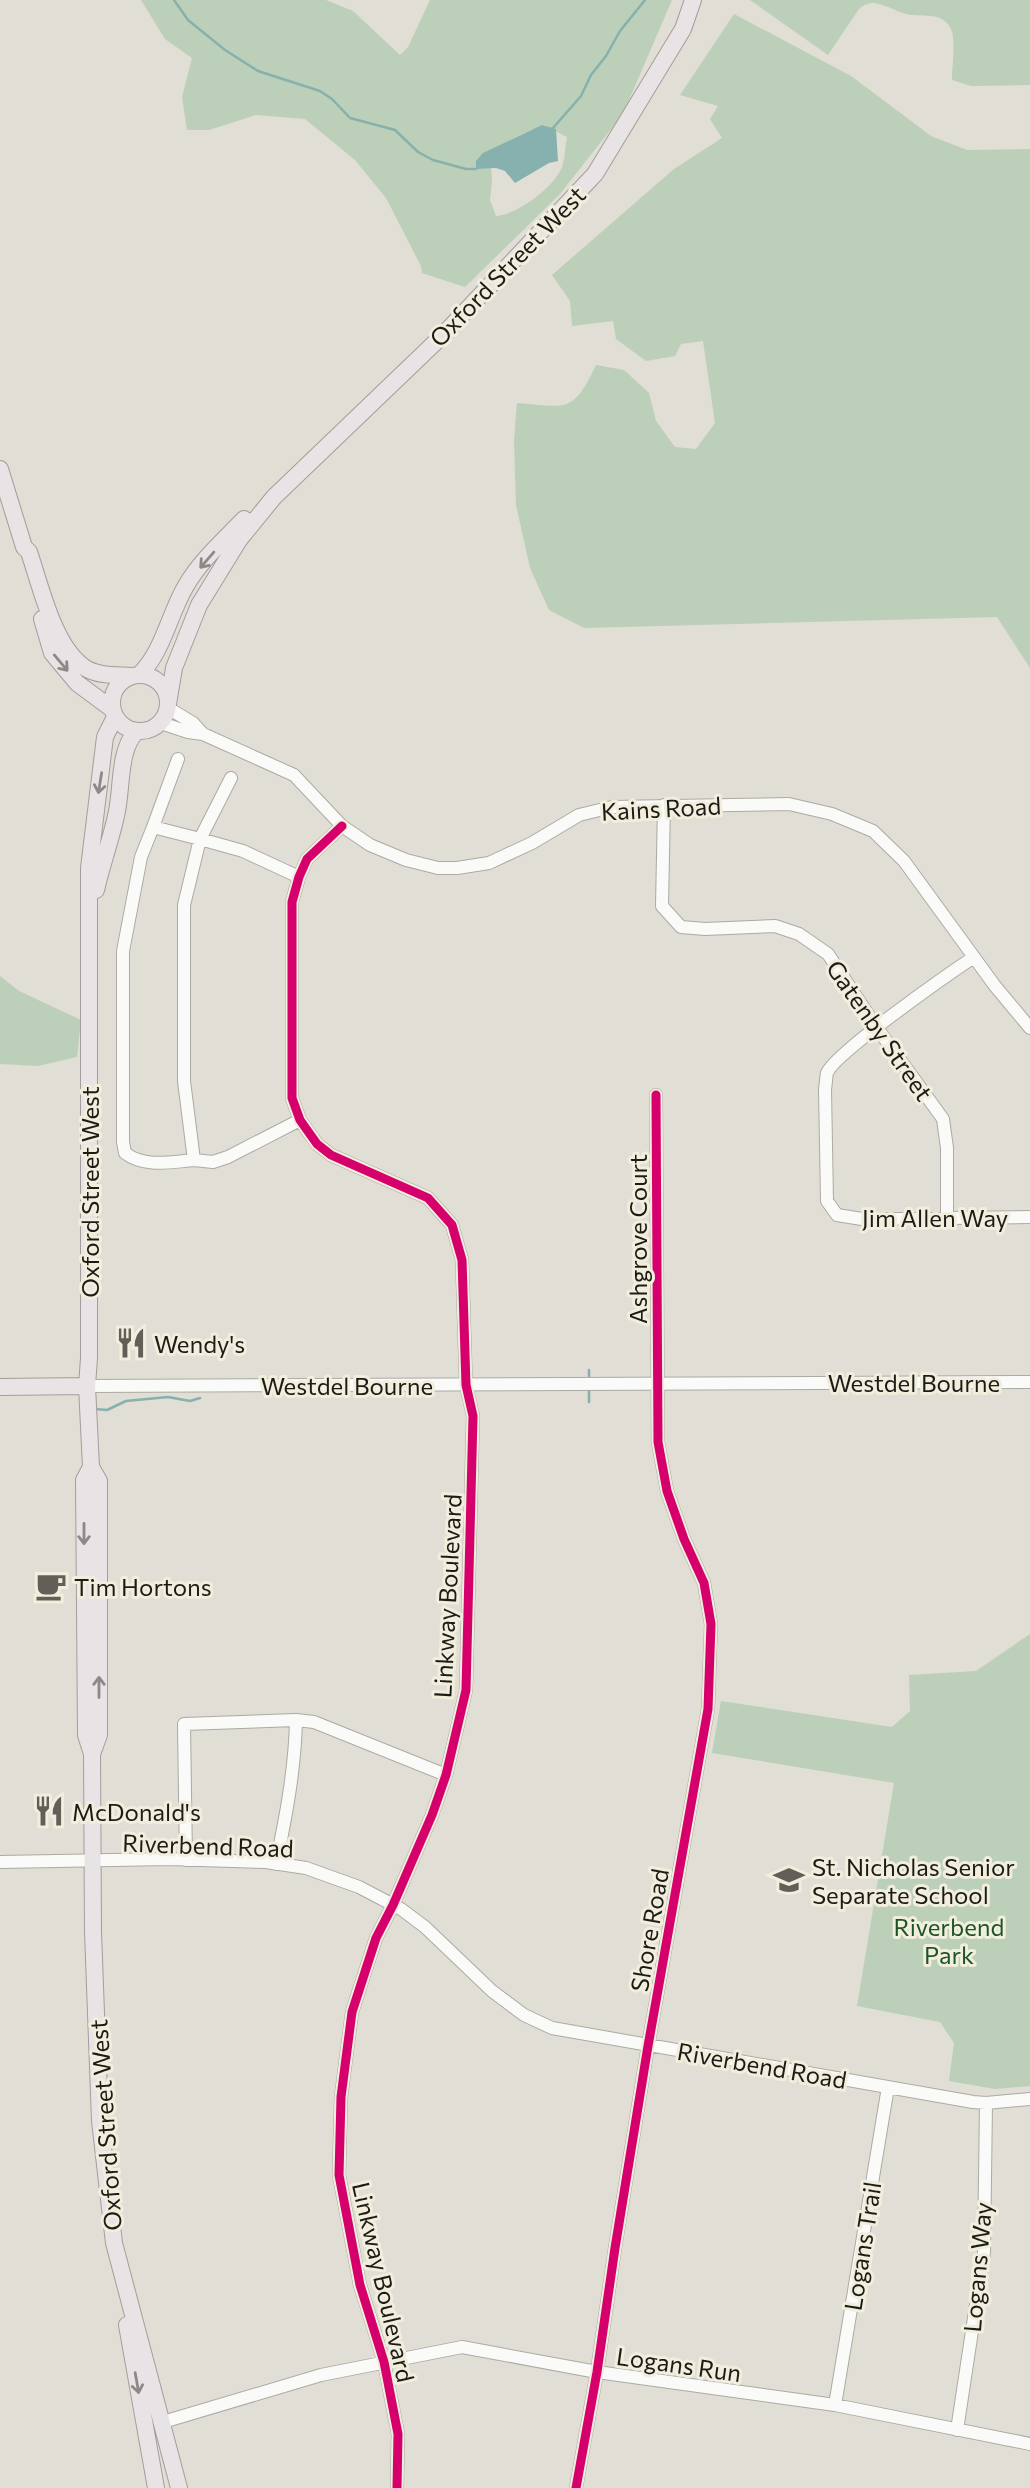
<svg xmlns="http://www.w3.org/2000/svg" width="1030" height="2488" viewBox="0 0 1030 2488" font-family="Commissioner,sans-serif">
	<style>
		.green { fill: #bccfb8; fill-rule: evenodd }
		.water { fill: #86b1ae }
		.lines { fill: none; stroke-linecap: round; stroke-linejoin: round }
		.stream { stroke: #86b1ae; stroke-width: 2.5 }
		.minor-casing { stroke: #acaaa4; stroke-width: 14 }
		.major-casing { stroke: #a69c9b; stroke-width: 18 }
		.minor { stroke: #fafaf9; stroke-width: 12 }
		.major { stroke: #e8e3e4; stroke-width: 16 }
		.cycleway-casing { stroke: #f1eedd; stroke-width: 13 }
		.cycleway { stroke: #d6006c; stroke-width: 9 }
		.oneway { stroke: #8c8987 }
		.labels { text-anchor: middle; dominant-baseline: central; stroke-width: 6; stroke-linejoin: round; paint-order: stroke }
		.street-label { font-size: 24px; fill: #1c1b15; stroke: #f1eedd }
		.poi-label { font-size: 24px; fill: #1c1b15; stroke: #f1eedd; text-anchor: start }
		.park-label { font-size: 24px; fill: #1d5426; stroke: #f1eedd }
	</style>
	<rect width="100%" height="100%" fill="#e0ded5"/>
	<!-- green -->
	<path class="green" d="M141 0H326L353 11 400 55 408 47 430 0H672L623 114 560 194 465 287 422 273 421 266 386 198 355 160 305 119 256 115 209 130H187L182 97 192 58 165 39ZM544 125 567 137C565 146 565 156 563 164 557 186 517 215 496 216L490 200 492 179 490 159C503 141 524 133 544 125Z
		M750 0H1030V85L971 86 952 80C952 67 956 40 951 29 942 10 921 18 906 14 896 11 884 4 874 3 867 3 864 5 859 9L828 55Z
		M734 14 851 76 931 136 967 150 1030 149V668L997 617 584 628 549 610 530 568 516 505 514 440 517 403C567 407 573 414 596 365L624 370 649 393 656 421 675 447 696 449 715 423 703 341 681 344 675 356 646 361 616 339 613 321 572 326 570 301 552 275 674 169 722 138 710 119 718 106 680 95Z
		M0 976 19 991 81 1020 77 1057 38 1066 0 1064Z
		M1030 1634V2086L995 2089 949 2081 954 2043 940 2022 857 2006 894 1783 712 1753 721 1701 892 1727 910 1711 909 1675 976 1671Z"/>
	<!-- water -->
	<path class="water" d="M542 125 556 129 558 161 549 163 515 183 505 171 496 168 476 169V161L483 153Z"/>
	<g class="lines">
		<!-- stream -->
		<path class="stream" d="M174 0 188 20 225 50 258 71 320 91 332 99 350 118 395 130 418 152 433 160 466 169H476
			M553 128 581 96 591 75 606 56 620 31 645 0
			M589 1378V1370
			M589 1388V1402
			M95 1409 107 1410 126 1401 168 1397 190 1401 200 1398"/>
		<!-- minor casing -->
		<g class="minor-casing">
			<path id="minor" d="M168 708 193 723 203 734
				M161 723 188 732 203 734 294 775 342 826 370 845 406 860 438 868H457L489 863 532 843 579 815 612 807 789 804 832 814 873 831 904 861 995 986 1030 1028
				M231 778 200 839 243 851 299 877
				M664 805 662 906 681 927 705 929 775 926 799 934 828 954 877 1028 943 1119 947 1148V1217
				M342 826 307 859 299 877 292 902V1098L300 1120 317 1144 331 1155 428 1198 452 1225 462 1260 466 1385 473 1416 466 1690 446 1775 432 1815 393 1905 376 1938 352 2012 341 2097 339 2175 360 2285 384 2362 398 2434 397 2488
				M153 827 141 857 123 951V1142L125 1153C145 1168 170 1162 194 1160L184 1081V905L200 839 153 827 178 759
				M974 957C950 973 835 1053 827 1073 826 1077 826 1084 825 1089L827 1201 837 1215 862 1219 1030 1217
				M194 1160 213 1162 228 1157 300 1120
				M87 1386 1030 1382
				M296 1720 314 1722 446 1775
				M186 1860 184 1724 296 1720C295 1769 286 1816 276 1864
				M0 1862 169 1859 266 1862 306 1868 359 1887 401 1909 425 1927 492 1991 524 2015 552 2028 973 2102 986 2103 1030 2099
				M835 2405 888 2087
				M163 2422 321 2375 462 2347 597 2372 835 2405 1030 2444
				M957 2430 984 2252 986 2103
				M576 2488 597 2372 615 2248 648 2046 708 1709 711 1624 704 1583 684 1539 667 1491 658 1442 656 1095"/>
		</g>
		<!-- major casing -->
		<g class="major-casing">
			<path id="major" d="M0 469 24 547 29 552C41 587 54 649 87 669 100 676 117 675 131 676
				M42 619 52 653 77 683 112 709
				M112 703a28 28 0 1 1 56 0a28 28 0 1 1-56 0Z
				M139 675C164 651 169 613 187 584 201 560 225 539 244 519
				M168 704 174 668 199 605 239 540 274 497 444 334 595 174 683 29 693 0
				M96 890C102 863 112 837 117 811 122 786 119 749 136 732
				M0 1387 87 1386
				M91 1467 84 1480 86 1735 92 1754 93 1932 100 2121 114 2243 179 2488
				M92 1754 99 1735V1481L91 1467 87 1386 89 1358V868L105 737 115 717
				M127 2325 156 2488"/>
		</g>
		<!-- minor -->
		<use href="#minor" class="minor"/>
		<!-- major -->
		<use href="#major" class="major"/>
		<!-- cycleway casing -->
		<g class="cycleway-casing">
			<path id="cycleway" d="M342 826 307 859 299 877 292 902V1098L300 1120 317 1144 331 1155 428 1198 452 1225 462 1260 466 1385 473 1416 466 1690 446 1775 432 1815 393 1905 376 1938 352 2012 341 2097 339 2175 360 2285 384 2362 398 2434 397 2488
				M576 2488 597 2372 615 2248 648 2046 708 1709 711 1624 704 1583 684 1539 667 1491 658 1442 656 1095"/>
		</g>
		<!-- cycleway -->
		<use href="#cycleway" class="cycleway"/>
	</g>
	<!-- one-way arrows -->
	<defs><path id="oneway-shaft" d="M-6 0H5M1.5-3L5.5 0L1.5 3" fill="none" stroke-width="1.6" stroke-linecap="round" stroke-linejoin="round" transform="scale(1.75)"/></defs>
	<g class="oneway">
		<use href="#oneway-shaft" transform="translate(207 560) rotate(131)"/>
		<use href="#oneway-shaft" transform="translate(61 663) rotate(50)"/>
		<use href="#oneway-shaft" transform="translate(100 783) rotate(99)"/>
		<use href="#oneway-shaft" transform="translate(84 1534) rotate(90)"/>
		<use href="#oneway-shaft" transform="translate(99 1687) rotate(-90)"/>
		<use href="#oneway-shaft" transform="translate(137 2383) rotate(80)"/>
	</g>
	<!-- icons -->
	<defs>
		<g id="restaurant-bare" transform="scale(2.415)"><path d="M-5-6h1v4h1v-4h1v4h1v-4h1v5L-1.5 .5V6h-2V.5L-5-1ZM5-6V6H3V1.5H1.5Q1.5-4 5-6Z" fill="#615f58" stroke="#f1eedd" stroke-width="2.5" paint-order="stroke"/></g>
		<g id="cafe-bare" transform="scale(2.415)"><path d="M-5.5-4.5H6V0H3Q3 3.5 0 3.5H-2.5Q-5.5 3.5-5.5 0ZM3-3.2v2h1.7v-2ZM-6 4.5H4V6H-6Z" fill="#615f58" stroke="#f1eedd" stroke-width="2.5" paint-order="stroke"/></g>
		<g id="school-bare" transform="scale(2.415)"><path d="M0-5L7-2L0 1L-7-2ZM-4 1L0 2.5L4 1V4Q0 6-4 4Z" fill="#615f58" stroke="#f1eedd" stroke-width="2.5" paint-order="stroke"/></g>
	</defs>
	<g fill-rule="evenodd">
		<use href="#restaurant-bare" x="131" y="1343"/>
		<use href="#cafe-bare" x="51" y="1586"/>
		<use href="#restaurant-bare" x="49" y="1811"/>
		<use href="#school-bare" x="789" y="1880"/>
	</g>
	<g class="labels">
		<!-- street labels -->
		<g class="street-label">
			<text transform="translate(507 266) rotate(-46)">Oxford Street West</text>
			<text transform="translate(661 808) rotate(-3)">Kains Road</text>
			<text transform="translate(880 1030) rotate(55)">Gatenby Street</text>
			<text transform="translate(89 1192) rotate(-90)">Oxford Street West</text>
			<text x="935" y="1217">Jim Allen Way</text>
			<text transform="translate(637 1239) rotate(-90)">Ashgrove Court</text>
			<text x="914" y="1382">Westdel Bourne</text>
			<text x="347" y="1385">Westdel Bourne</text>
			<text transform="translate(447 1596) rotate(-87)">Linkway Boulevard</text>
			<text transform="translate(208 1845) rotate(2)">Riverbend Road</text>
			<text transform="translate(649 1930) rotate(-80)">Shore Road</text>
			<text transform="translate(762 2065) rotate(10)">Riverbend Road</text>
			<text transform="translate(105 2125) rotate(-94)">Oxford Street West</text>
			<text transform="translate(862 2246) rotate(-81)">Logans Trail</text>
			<text transform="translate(977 2267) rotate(-85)">Logans Way</text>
			<text transform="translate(384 2282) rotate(77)">Linkway Boulevard</text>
			<text transform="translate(679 2364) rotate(8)">Logans Run</text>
		</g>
		<!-- poi labels -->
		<g class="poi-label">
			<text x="154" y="1343">Wendy's</text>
			<text x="74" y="1586">Tim Hortons</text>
			<text x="72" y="1811">McDonald's</text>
			<text x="812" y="1866">St. Nicholas Senior<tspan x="812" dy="28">Separate School</tspan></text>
		</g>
		<!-- park labels -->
		<g class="park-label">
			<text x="949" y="1926">Riverbend<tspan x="949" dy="28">Park</tspan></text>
		</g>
	</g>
</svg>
